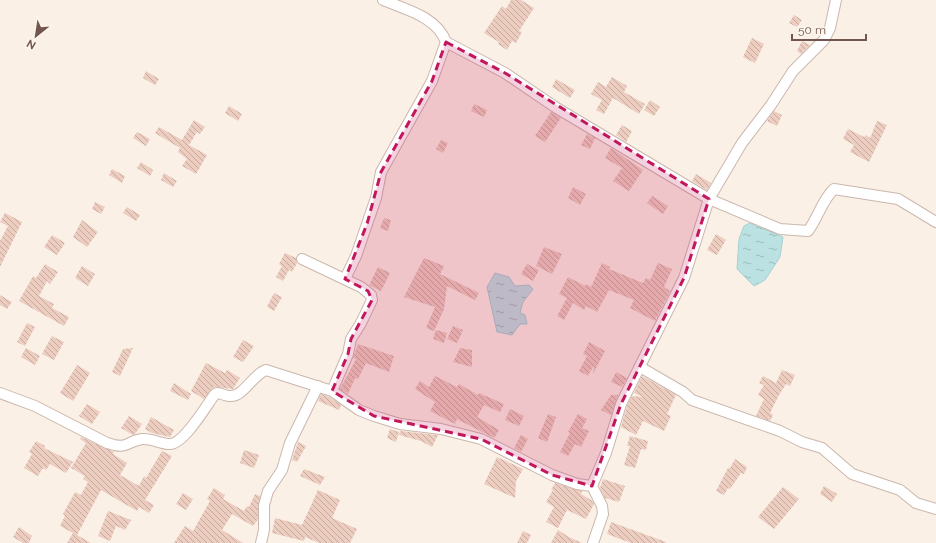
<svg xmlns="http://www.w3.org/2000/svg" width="936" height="543" viewBox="0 0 936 543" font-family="Raleway,sans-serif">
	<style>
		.water { fill: url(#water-ripples); stroke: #a3d1d3 }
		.building { fill: url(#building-back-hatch) }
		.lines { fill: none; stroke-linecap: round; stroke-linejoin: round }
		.street-casing { stroke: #cbb7ad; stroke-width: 12 }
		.street { stroke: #fff; stroke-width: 10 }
		.marked { fill: #c2185b; fill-opacity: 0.2; stroke: #c2185b; stroke-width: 3; stroke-dasharray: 8 5; stroke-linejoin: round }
	</style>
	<defs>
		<pattern id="water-ripples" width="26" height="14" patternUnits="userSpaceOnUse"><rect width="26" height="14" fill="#bce1e2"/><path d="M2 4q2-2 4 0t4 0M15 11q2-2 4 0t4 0" fill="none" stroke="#9db9b9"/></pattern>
		<pattern id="building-back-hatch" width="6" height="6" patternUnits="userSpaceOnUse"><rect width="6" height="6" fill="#edcdc0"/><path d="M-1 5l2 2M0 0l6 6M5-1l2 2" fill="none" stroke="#c4a99e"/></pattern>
	</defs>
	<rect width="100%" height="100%" fill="#faf0e6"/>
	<!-- water -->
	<path class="water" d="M750 223 783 237 780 257 765 280 754 286 737 269 739 239 744 226Z
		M495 273 509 277 515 286 529 285 533 289 523 302 520 313 525 315 527 324H520L512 335 497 332 487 287Z"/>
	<!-- building -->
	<path class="building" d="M511 0H521L534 8 519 31 522 32 516 43 512 41 507 50 498 44 499 42 484 33 502 6 506 9Z
		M794 15 802 20 797 27 789 23Z
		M752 38 764 44 755 63 743 57Z
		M802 41 810 45 801 54 797 51Z
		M146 71 159 79 155 85 143 78Z
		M612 77 627 86 624 92 645 104 639 114 613 98 604 114 596 110 602 100 591 94 598 82 606 87Z
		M556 79 575 90 570 98 552 87Z
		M650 100 660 107 654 116 644 110Z
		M474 104 487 110 484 117 471 111Z
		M229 106 242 114 238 121 225 113Z
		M774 111 782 115 777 126 767 121Z
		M551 112 561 118 545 142 535 136Z
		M194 120 205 127 200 134 197 132 189 145 207 155 196 174 182 166 187 159 178 152 180 148 155 133 159 127 182 140Z
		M877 121 887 125 869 162 850 152 854 145 843 139 848 129 864 137 866 135 870 138Z
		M622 125 632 131 626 142 616 135Z
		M137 132 150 139 146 146 133 138Z
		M587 134 595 138 590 149 581 145Z
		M441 140 448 143 443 153 436 149Z
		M611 148 643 170 629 191 613 181 622 168 605 158Z
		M141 162 153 170 150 176 137 168Z
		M112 169 125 176 122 183 109 175Z
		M164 173 177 181 173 187 161 180Z
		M696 174 711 183 707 190 692 181Z
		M573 187 586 194 580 205 568 198Z
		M652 196 668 206 663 214 647 203Z
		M95 202 105 207 101 214 92 209Z
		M127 207 140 215 136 221 123 213Z
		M5 213 22 222 0 267V241L8 226 0 222Z
		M384 218 391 220 388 231 380 228Z
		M82 220 98 232 87 247 73 237Z
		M716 234 726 240 717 255 707 250Z
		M52 235 65 243 57 255 44 247Z
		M544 247 562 254 552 274 536 266Z
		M285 253 296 258 297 263 292 272 289 270 283 281 276 277 282 266 279 264Z
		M424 258 444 266 440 274 479 293 475 300 447 286 444 309 434 331 426 328 435 307 404 297Z
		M602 263 610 267 609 269 643 283 646 278 650 280 658 263 672 269 664 287 670 291 655 321 630 308 634 300 609 290 597 312 586 306 584 310 573 303 564 320 557 316 567 298 559 294 568 277 585 286 586 284 591 287Z
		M45 264 58 272 50 284 47 281 39 296 54 304 52 308 69 317 64 326 19 301 33 276 36 278Z
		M527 264 539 270 533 281 521 274Z
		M82 266 95 274 88 286 75 278Z
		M378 267 390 273 381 291 369 285Z
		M274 293 282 297 274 311 267 307Z
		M0 295 12 302 7 309 0 305Z
		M27 323 35 327 25 346 17 342Z
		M453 326 463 330 457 343 447 339Z
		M436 330 447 333 444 343 433 339Z
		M52 336 64 342 54 360 42 354Z
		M243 340 254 346 243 362 233 357Z
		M589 342 605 351 593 374 594 365 588 376 579 371 587 356 583 354Z
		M358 344 394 356 389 372 366 363 358 379 355 378 348 394 340 389 356 359 353 358Z
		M26 348 40 356 35 365 21 357Z
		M133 348 120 376 112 372 123 349Z
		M460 348 472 350V367L453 362Z
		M206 363 225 373 227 370 240 378 233 389 214 387 204 399 191 391Z
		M77 365 90 373 73 401 60 393Z
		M782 370 795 375 790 386 786 384 779 395 770 413 773 415 770 421 756 416 764 399 758 395 764 385 759 383 763 376 776 383Z
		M616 372 627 378 622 387 611 382Z
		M435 376 457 387 459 384 478 395 479 393 504 404 500 412 484 405 477 417 499 430 494 438 457 419 455 424 430 411 435 402 415 389 420 381 429 387Z
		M642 376 676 395 667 414 671 416 664 431 643 421 636 435 621 427 627 406 632 396 643 397 634 393Z
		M174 383 191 394 188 400 170 391Z
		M321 394 329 397 341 405 339 410 318 401Z
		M611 395H618L611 415 601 410Z
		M87 404 100 412 92 424 79 416Z
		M510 409 524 416 519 426 505 420Z
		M548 414 556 417 547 442 538 438Z
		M578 414 587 419 582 428 589 431 581 447 575 444 568 456 560 452 570 433 568 432Z
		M129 416 142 424 135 434 133 435 121 428Z
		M151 417 174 430 170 437 152 433 145 429Z
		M390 429 399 432 396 442 387 438Z
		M400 431 427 434 438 435 432 447 421 441 399 435Z
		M521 435 528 439 521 452 514 448Z
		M630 436 648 441 646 450 641 449 635 468 624 465 630 446H627Z
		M81 437 112 451 114 452 113 454 127 463 120 475 139 486 144 476 146 478 162 451 172 456 145 500 154 505 149 513 139 507 137 511 101 490 77 535 91 543H67L73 533 60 526 65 516 63 514 75 492 81 495 88 482 83 479 85 476 71 468 86 443 80 439Z
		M36 441 45 446 44 448 73 462 66 473 50 464 46 470 43 468 38 476 24 468 32 454 29 452Z
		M298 442 306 446 297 462 292 460Z
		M244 450 259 455 254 468 240 463Z
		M497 457 523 469 516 481 515 498 484 484Z
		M735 459 747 467 744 474 741 473 730 489 728 488 724 495 716 491 728 468H730Z
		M304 469 325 477 320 485 300 476Z
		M603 479 625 486 619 502 605 498 600 488Z
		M555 483 582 491 581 494 591 500 594 504 586 519 567 510 558 528 546 522 554 507 546 502 553 490H551Z
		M824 486 837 494 832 502 820 494Z
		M783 487 799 499 774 529 758 517Z
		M214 488 225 495 223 499 244 511 247 506 249 507 255 494 260 496 258 519 253 526 232 514 222 530 243 543H174L185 526 193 531 210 501 207 499Z
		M318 490 340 500 332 518 357 529 350 543H319L305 537 304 541 272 533 275 518 302 525Z
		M183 493 193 499 186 510 176 504Z
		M108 511 131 520 125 530 116 526 110 541 98 536Z
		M611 522 666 542V543H631L607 534Z
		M19 527 32 536 29 543H23L13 537Z
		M558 530 569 537 582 543H551Z
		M523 531 531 535 527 543H517Z"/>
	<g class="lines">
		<!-- street casing -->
		<g class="street-casing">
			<path id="street" d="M383 0C407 10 437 17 446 42L505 73 555 107 709 199 780 229 808 231C818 218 822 200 834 189L898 199 936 222
				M302 259 361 287 371 295 372 300 361 323 351 339 348 354 332 391
				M345 279 356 256 367 224 376 198 381 172 432 81 446 42
				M640 367 683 392 692 400 780 431 802 442 822 448 852 474 900 490 916 503 936 509
				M0 393 35 406 107 443C129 450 124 442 142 439 152 438 160 444 170 444 184 444 206 406 215 394L217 393C221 393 225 396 229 396 243 398 252 375 266 370L332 391 359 410 374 416 400 424 441 429 481 439 552 475 577 484 592 486 606 453 621 404 684 278 709 199 742 143 771 105 793 71 824 40 830 28 836 0
				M592 486 602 506 603 514 593 543
				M261 543 264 530V505L268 491 282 470 290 443 318 386"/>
		</g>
		<!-- street -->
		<use href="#street" class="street"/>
	</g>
	<!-- marked area -->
	<path class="marked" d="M446 42 505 73 709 199 684 278 621 404 592 486 552 475 481 439 374 416 332 391 348 354 351 339 372 300 368 291 345 279 367 224 381 172 432 81Z"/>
	<!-- north arrow -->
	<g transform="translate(36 36) rotate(210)" stroke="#fdf5ec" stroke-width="3" paint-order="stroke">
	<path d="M0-3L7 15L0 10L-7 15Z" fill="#72564d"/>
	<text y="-6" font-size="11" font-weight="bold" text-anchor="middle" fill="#72564d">N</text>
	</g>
	<!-- scale -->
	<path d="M792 34v6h74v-6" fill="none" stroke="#72564d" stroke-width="2"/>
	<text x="798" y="34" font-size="12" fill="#72564d" stroke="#fdf5ec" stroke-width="3" paint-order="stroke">50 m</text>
</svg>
